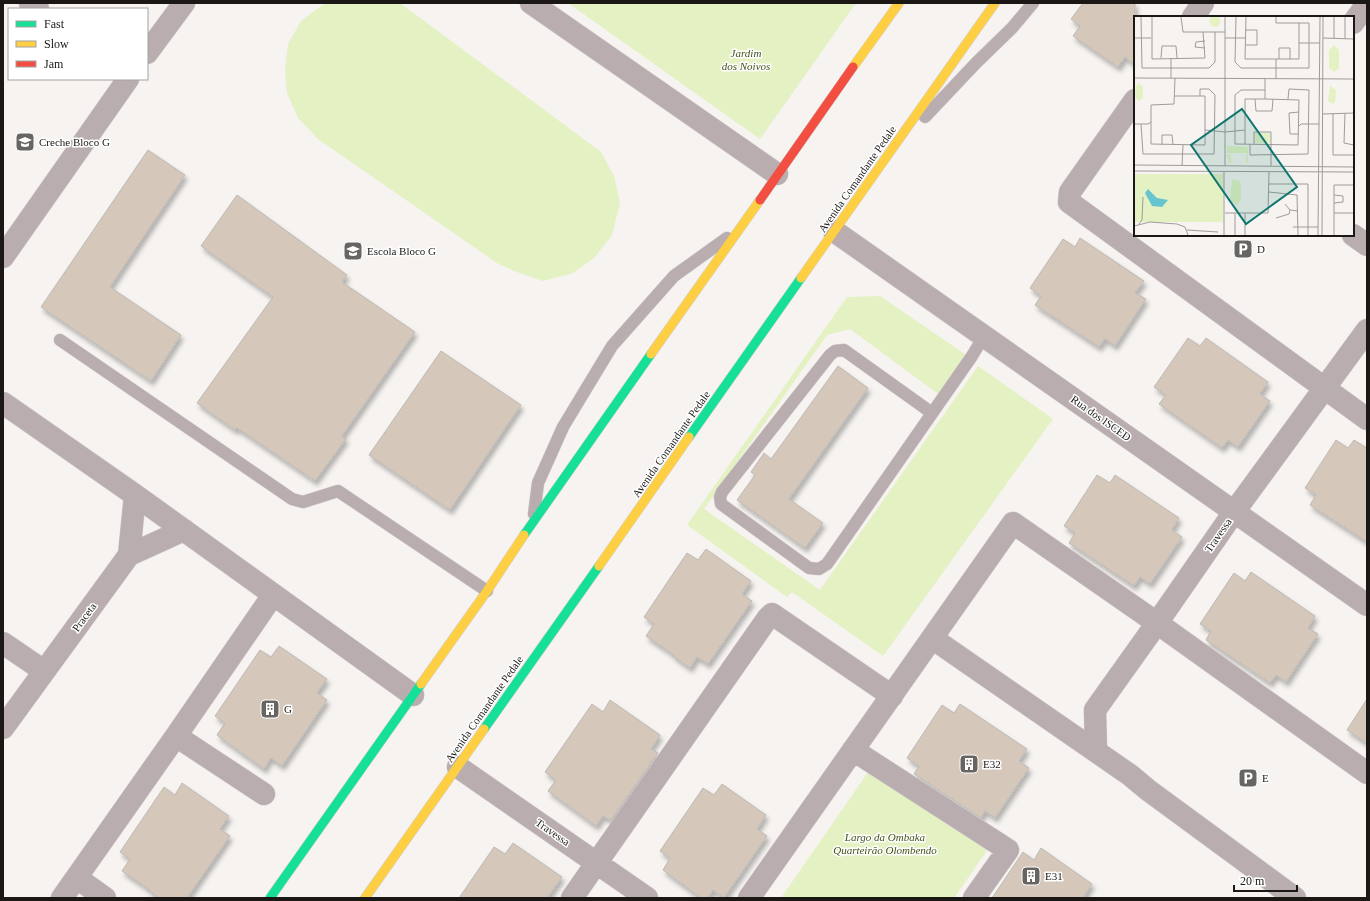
<svg xmlns="http://www.w3.org/2000/svg" width="1370" height="901" viewBox="0 0 1370 901" font-family="'Times New Roman',serif">
	<style>
		.green { fill: #e3f1c3 }
		.building { fill: #d5c8ba; stroke: #bcb9b6; filter: url(#shadow) }
		.lines { fill: none; stroke-linecap: round; stroke-linejoin: round }
		.lane-casing { stroke: #d2d0ce; stroke-width: 13 }
		.street-casing { stroke: #d2d0ce; stroke-width: 23 }
		.fast-casing { stroke: #d2d0ce; stroke-width: 10 }
		.slow-casing { stroke: #d2d0ce; stroke-width: 10 }
		.jam-casing { stroke: #d2d0ce; stroke-width: 10 }
		.lane { stroke: #baadaf; stroke-width: 12 }
		.street { stroke: #baadaf; stroke-width: 22 }
		.fast { stroke: #16e098; stroke-width: 9 }
		.slow { stroke: #ffcf43; stroke-width: 9 }
		.jam { stroke: #f24e42; stroke-width: 9 }
		.labels { text-anchor: middle; dominant-baseline: central; stroke-width: 3; stroke-linejoin: round; paint-order: stroke }
		.park-label { font-size: 11px; font-style: italic; fill: #425319; stroke: #fff }
		.poi-label { font-size: 11px; fill: #1a1715; stroke: #fff; text-anchor: start }
		.street-label { font-size: 11px; fill: #1a1715; stroke: #fff }
		.inset-road { fill: none; stroke: #9e9b98; stroke-width: 1 }
		.view { fill: #0f766e; fill-opacity: 0.15; stroke: #0f766e; stroke-width: 2 }
		.inset-edge { fill: none; stroke: #1a1715; stroke-width: 2 }
	</style>
	<defs>
		<filter id="shadow"><feDropShadow dx="2.5" dy="4.5" stdDeviation="2" flood-color="#0004"/></filter>
	</defs>
	<rect width="100%" height="100%" fill="#f6f3f0"/>
	<!-- green -->
	<path class="green" d="M327 3H400L601 152 614 176 620 203 612 235 594 258 573 273 543 281 514 271 497 263 318 139 298 118 287 93 285 71 288 44 301 21 321 6Z
		M568 3H856L760 139Z
		M880 296 969 357 941 396 850 329 827 335 704 509 820 590 978 366 1053 419 883 656 792 592 787 597 687 525 847 297Z
		M871 768 988 849 954 898H781Z"/>
	<!-- building -->
	<path class="building" d="M1083 3H1135V65L1125 57 1118 67 1073 36 1080 26 1071 19Z
		M148 150 185 175 110 287 181 335 151 381 41 307Z
		M237 195 347 275 342 282 415 332 342 436 346 439 315 481 237 428 235 430 197 403 273 297 201 246Z
		M1080 238 1144 281 1135 293 1146 299 1115 346 1105 339 1099 347 1035 305 1041 296 1030 288 1063 239 1075 247Z
		M1188 338 1200 346 1206 338 1268 382 1260 394 1270 401 1238 447 1228 440 1222 448 1159 404 1166 395 1154 387Z
		M441 351 521 405 450 510 369 455Z
		M838 366 868 388 789 499 823 523 805 548 737 500 755 475 751 472 764 453 771 459Z
		M1336 440 1348 448 1354 440 1367 448V542L1310 505 1316 495 1305 488Z
		M1097 475 1110 483 1115 475 1179 518 1172 530 1182 537 1150 584 1140 577 1134 586 1069 543 1075 533 1064 526Z
		M706 549 751 581 742 594 752 601 708 664 697 657 690 668 673 656 674 655 646 636 654 624 644 617 687 553 698 560Z
		M1251 572 1315 616 1308 628 1318 634 1286 682 1276 675 1270 683 1206 640 1211 631 1200 624 1234 573 1245 581Z
		M279 646 327 679 317 693 327 700 282 766 271 758 264 769 217 735 225 723 215 716 260 650 271 657Z
		M1367 699V743L1347 730Z
		M610 700 660 735 651 749 658 753 611 820 603 816 596 826 548 791 556 780 545 772 592 704 603 712Z
		M960 704 1027 749 1019 761 1029 768 995 818 985 811 981 818 914 774 919 766 907 758 942 705 954 713Z
		M182 783 229 816 220 829 230 836 187 898H159L149 891 150 890 122 871 130 859 120 852 164 787 175 795Z
		M722 784 766 815 757 829 767 836 724 898 713 890 708 898H701L663 870 670 858 660 851 703 788 714 795Z
		M513 843 562 877 547 898H459L494 847 505 854Z
		M1041 848 1092 884 1083 898H992L1023 852 1034 860Z"/>
	<g class="lines">
		<!-- lane casing -->
		<g class="lane-casing">
			<path id="lane" d="M925 117 976 63 1012 28 1033 3
				M60 340 292 499 303 502 338 491 487 591
				M932 413 844 350 835 351 830 355 722 492 720 497 721 504 809 568 819 569 827 564 972 356 984 336
				M534 514 538 483 563 427 612 346 674 276 727 238"/>
		</g>
		<!-- street casing -->
		<g class="street-casing">
			<path id="street" d="M30 3 38 9
				M531 3 777 174
				M1193 17 1203 3
				M1353 23 1367 4
				M147 53 184 3
				M1135 100 1070 192 1069 202 1367 419
				M834 231 1367 605
				M1353 235 1367 245
				M3 257 128 79
				M3 403 135 495 413 695
				M129 555 135 495
				M932 638 1130 775 1148 790 1295 898
				M3 643 44 671
				M3 728 129 555 184 530
				M176 736 264 794
				M853 750 1008 850 974 898
				M1096 751 1095 710 1157 623 1234 512 1367 330
				M458 767 647 898
				M77 878 105 898
				M62 898 176 736 273 595
				M572 898 767 619 772 614 892 696
				M749 898 1013 523 1157 623 1367 773"/>
		</g>
		<!-- fast casing -->
		<g class="fast-casing">
			<path id="fast" d="M689 437 801 278
				M524 535 651 354
				M484 729 599 566
				M270 898 421 684"/>
		</g>
		<!-- slow casing -->
		<g class="slow-casing">
			<path id="slow" d="M853 67 899 3
				M801 278 995 3
				M651 354 760 200
				M599 566 689 437
				M421 684 487 591 524 535
				M365 898 484 729"/>
		</g>
		<!-- jam casing -->
		<g class="jam-casing">
			<path id="jam" d="M760 200 853 67"/>
		</g>
		<!-- lane -->
		<use href="#lane" class="lane"/>
		<!-- street -->
		<use href="#street" class="street"/>
		<!-- fast -->
		<use href="#fast" class="fast"/>
		<!-- slow -->
		<use href="#slow" class="slow"/>
		<!-- jam -->
		<use href="#jam" class="jam"/>
	</g>
	<!-- icons -->
	<defs>
		<g id="school-square" transform="scale(1)"><rect x="-9" y="-9" width="18" height="18" rx="4" fill="#676462" stroke="#fff"/><path d="M0-5L7-2L0 1L-7-2ZM-4 1L0 2.5L4 1V4Q0 6-4 4Z" fill="#fff"/></g>
		<g id="parking-square" transform="scale(1)"><rect x="-9" y="-9" width="18" height="18" rx="4" fill="#676462" stroke="#fff"/><path d="M-3.5-5.5H1a3.5 3.5 0 0 1 0 7H-1V5.5H-3.5ZM-1-3.4V-.6H.8a1.4 1.4 0 0 0 0-2.8Z" fill="#fff"/></g>
		<g id="building-square" transform="scale(1)"><rect x="-9" y="-9" width="18" height="18" rx="4" fill="#676462" stroke="#fff"/><path d="M-4-6H4V6H1V3H-1V6H-4ZM-2.5-4.3h1.7v1.8h-1.7ZM.8-4.3h1.7v1.8H.8ZM-2.5-1h1.7V.8h-1.7ZM.8-1h1.7V.8H.8Z" fill="#fff"/></g>
	</defs>
	<g fill-rule="evenodd">
		<use href="#school-square" x="25" y="142"/>
		<use href="#parking-square" x="1243" y="249"/>
		<use href="#school-square" x="353" y="251"/>
		<use href="#building-square" x="270" y="709"/>
		<use href="#building-square" x="969" y="764"/>
		<use href="#parking-square" x="1248" y="778"/>
		<use href="#building-square" x="1031" y="876"/>
	</g>
	<g class="labels">
		<!-- park labels -->
		<g class="park-label">
			<text x="746" y="53">Jardim<tspan x="746" dy="13">dos Noivos</tspan></text>
			<text x="885" y="837">Largo da Ombaka<tspan x="885" dy="13">Quarteirão Olombendo</tspan></text>
		</g>
		<!-- poi labels -->
		<g class="poi-label">
			<text x="39" y="142">Creche Bloco G</text>
			<text x="1257" y="249">D</text>
			<text x="367" y="251">Escola Bloco G</text>
			<text x="284" y="709">G</text>
			<text x="983" y="764">E32</text>
			<text x="1262" y="778">E</text>
			<text x="1045" y="876">E31</text>
		</g>
		<!-- street labels -->
		<g class="street-label">
			<text transform="translate(857 179) rotate(-55)">Avenida Comandante Pedale</text>
			<text transform="translate(1101 418) rotate(35)">Rua dos ISCED</text>
			<text transform="translate(671 444) rotate(-55)">Avenida Comandante Pedale</text>
			<text transform="translate(1218 535) rotate(-55)">Travessa</text>
			<text transform="translate(84 617) rotate(-54)">Praceta</text>
			<text transform="translate(484 709) rotate(-55)">Avenida Comandante Pedale</text>
			<text transform="translate(553 832) rotate(35)">Travessa</text>
		</g>
	</g>
	<!-- overview -->
	<g transform="translate(1134 16)">
		<rect width="220" height="220" fill="#f6f3f0"/>
		<path d="M75.5 5a5.5 5.5 0 1 1 11 0a5.5 5.5 0 1 1-11 0ZM200 29 205 34V52L200 56 195 52V34ZM5 67 9 71V82L5 85 1 81 2 70ZM196 70 202 74 201 86 199 88 194 85ZM121 117H136V127H121ZM93 130 114 131V147H95L93 138H96L98 147H112L113 137H93ZM0 158H89V206H0ZM98 164H104L107 167V184L103 189 96 184Z" fill="#e3f1c3"/>
		<path d="M14 173 23 182 34 184 28 191 18 190 11 177Z" fill="#66c5ce"/>
		<path class="inset-road" d="M7 1 8 52H75L81 46V16M18 1V43L71 42 69 16M47 1 49 16H91M102 1 101 46 107 52H175V7H142V1M112 1 111 43H165V7M211 1V23M111 14H123V29H112M0 22H17M91 22H111M189 22 220 23M200 23V1M71 25 62 26 61 31 71 32M165 27H186M27 42 28 30H42L43 42M142 43V63M145 43V32H156V43M0 62 220 63M37 62V42M41 80H71V129L17 128V89L40 88 41 62M121 83 122 95H138L139 83M131 83V63M199 97V139H220M211 97 210 127 220 129M189 98 220 97M0 108H14L17 106M7 108 9 138H80L81 79 75 73H66V80M165 110 167 108H185M71 114 91 116 111 114M165 118H156L155 97 165 96M111 128V83H131L165 84 164 128V129L101 128V79L107 74H131M116 128V139L174 138 175 74 155 73 154 83M120 128V116H137V150M28 129V119H38L39 129M0 149 220 151M48 150 49 129M91 150V1M0 155 220 156M135 168H174V219M220 175V192M135 176 163 179 164 219M200 179 209 180V186L200 187M151 188 156 194 164 195M91 197H134L135 156M111 197V219M200 197H220M142 202 155 198 156 194M5 208 8 204 9 181M0 210 16 206 43 208 51 211 54 219M159 211H184M53 214 84 216M90 219V156M101 219V197M184 219 186 1M188 219 189 1M200 219V169H220"/>
		<path class="view" d="M108 93 163 171 112 208 57 129Z"/>
		<rect width="220" height="220" class="inset-edge"/>
	</g>
	<!-- border -->
	<rect width="1370" height="901" fill="none" stroke="#1a1715" stroke-width="8"/>
	<!-- legend -->
	<rect x="8" y="8" width="140" height="72" fill="#ffffff" stroke="#a3a2a1"/>
	<rect x="16" y="21" width="20" height="6" fill="#16e098" stroke="#a3a2a1"/>
	<text x="44" y="28" font-size="12" fill="#1a1715">Fast</text>
	<rect x="16" y="41" width="20" height="6" fill="#ffcf43" stroke="#a3a2a1"/>
	<text x="44" y="48" font-size="12" fill="#1a1715">Slow</text>
	<rect x="16" y="61" width="20" height="6" fill="#f24e42" stroke="#a3a2a1"/>
	<text x="44" y="68" font-size="12" fill="#1a1715">Jam</text>
	<!-- scale -->
	<path d="M1234 885v6h63v-6" fill="none" stroke="#1a1715" stroke-width="2"/>
	<text x="1240" y="885" font-size="12" fill="#1a1715" stroke="#ffffff" stroke-width="3" paint-order="stroke">20 m</text>
</svg>
